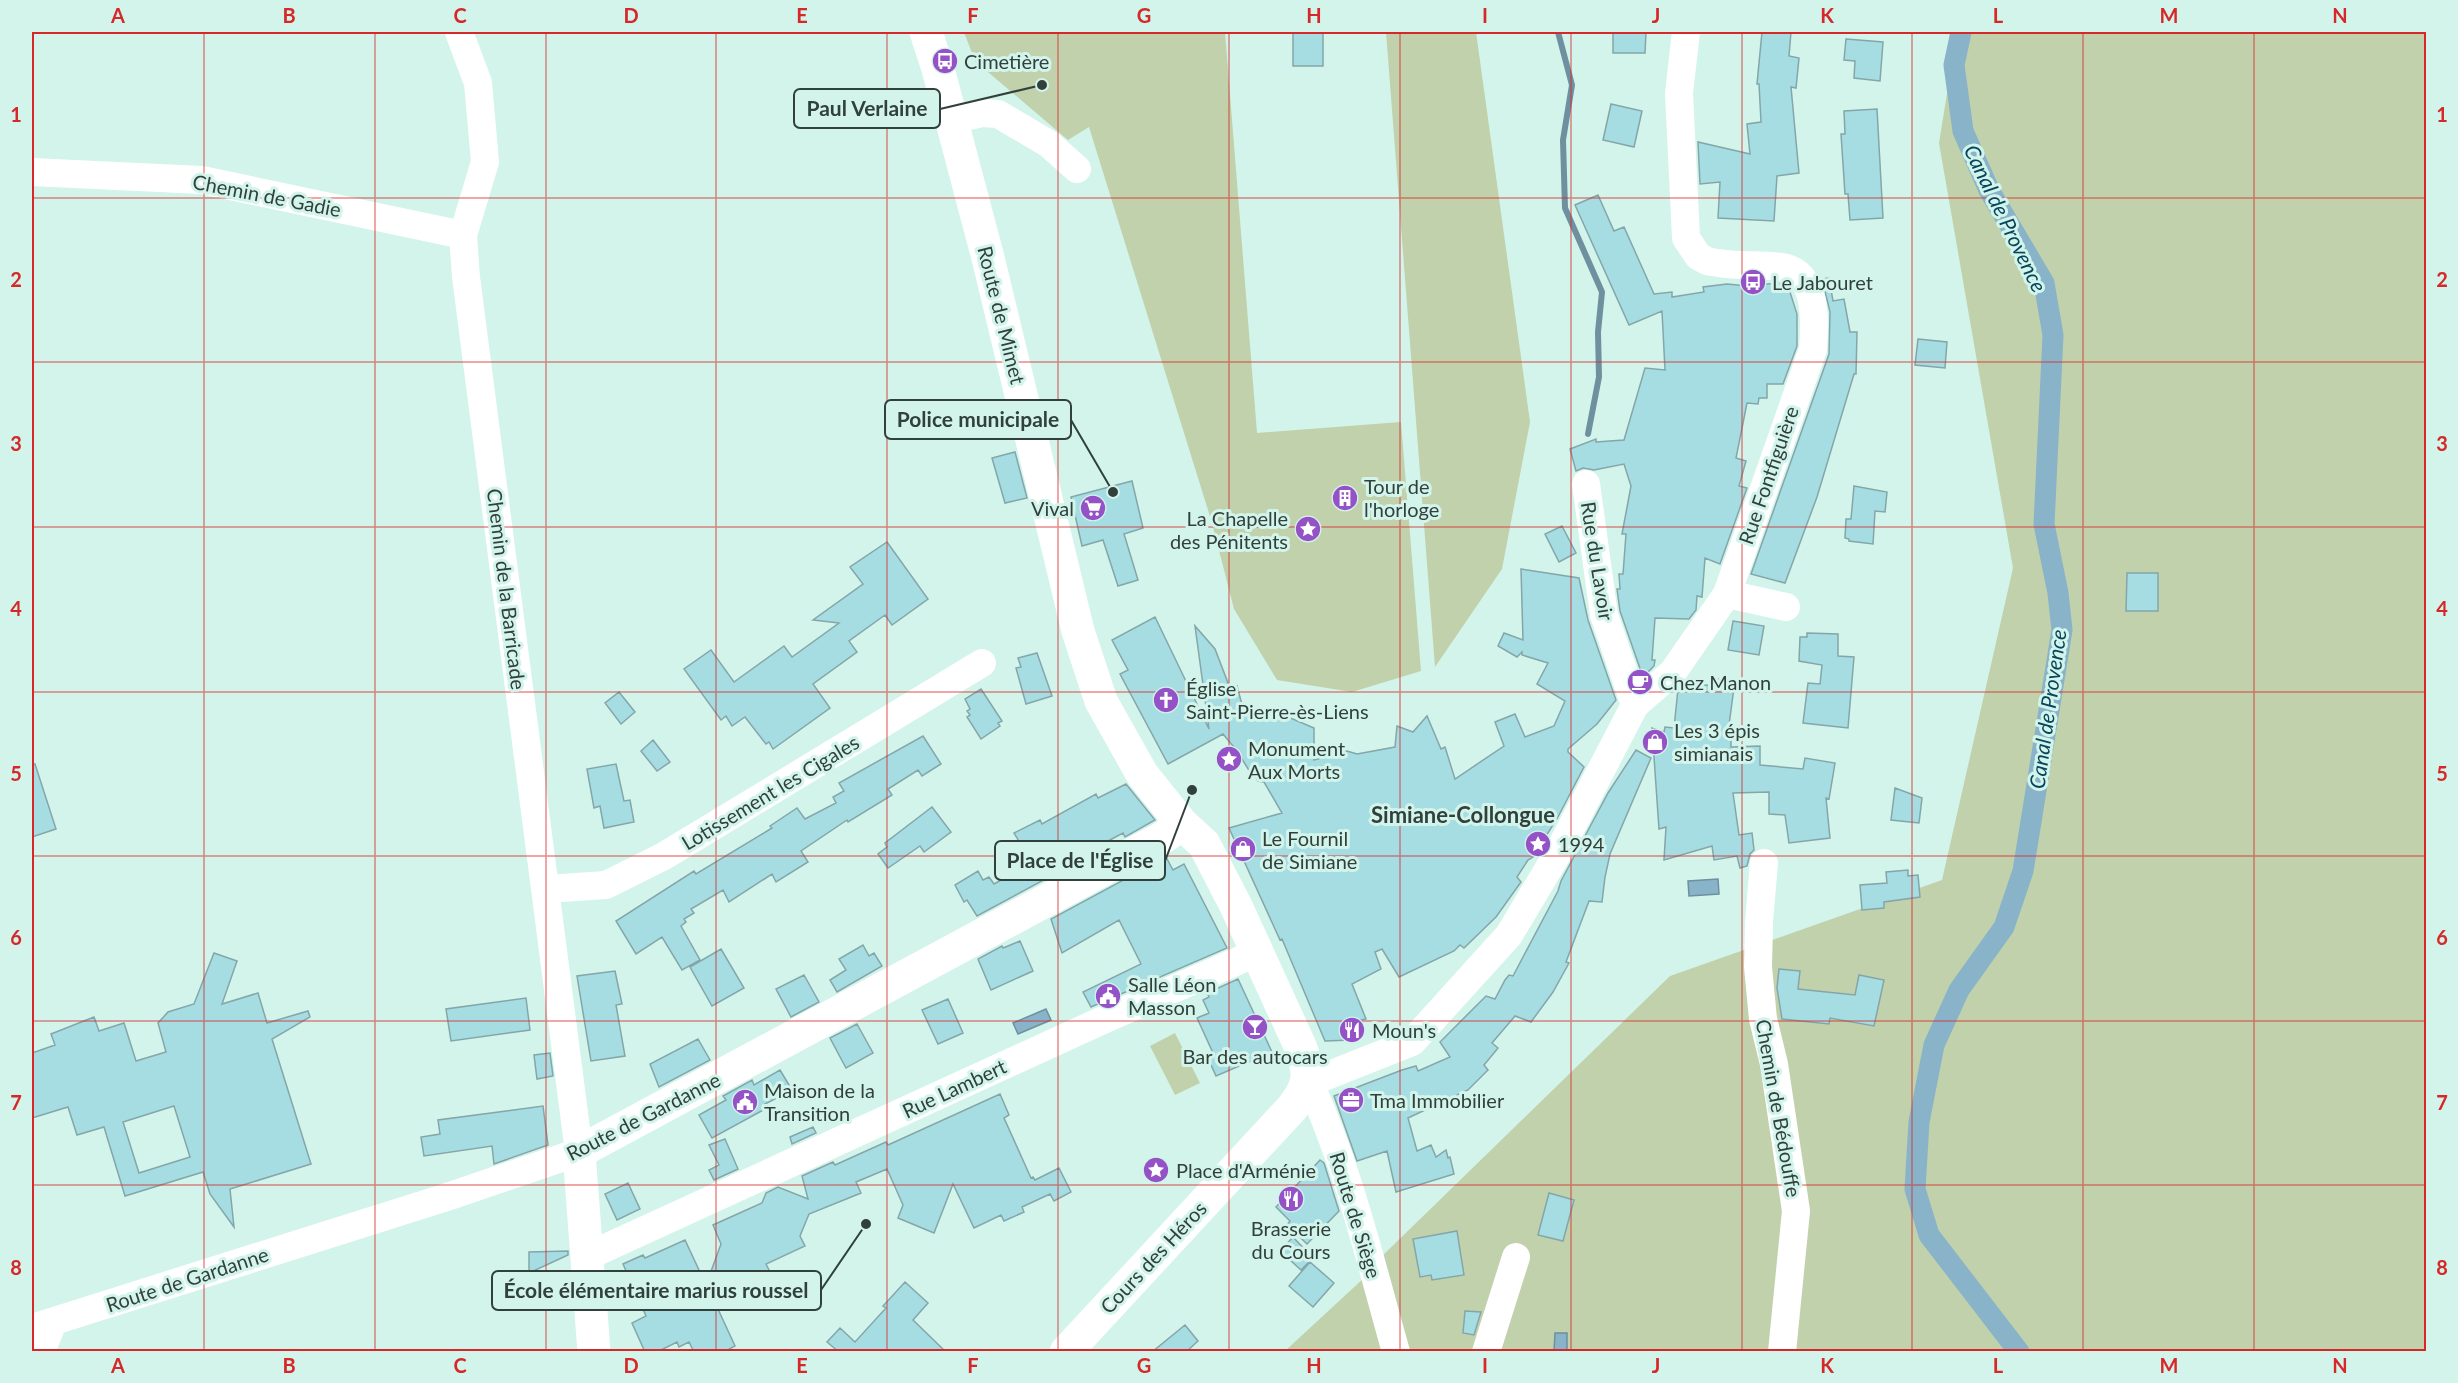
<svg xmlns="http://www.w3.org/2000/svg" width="2458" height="1383" viewBox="0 0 2458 1383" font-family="Lato,sans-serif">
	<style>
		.green { fill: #c1d1ab }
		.water { fill: #88b3c9; stroke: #6e909f; stroke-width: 1.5 }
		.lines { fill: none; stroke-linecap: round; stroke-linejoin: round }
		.stream { stroke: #6e909f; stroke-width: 6 }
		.canal { stroke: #88b3c9; stroke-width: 21 }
		.building { fill: #a6dde2; stroke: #84a6a9; stroke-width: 1.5; fill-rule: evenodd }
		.minor { stroke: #fff; stroke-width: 28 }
		.major { stroke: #fff; stroke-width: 33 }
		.grid { fill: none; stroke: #d62828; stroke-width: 1.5; stroke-opacity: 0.55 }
		.labels { text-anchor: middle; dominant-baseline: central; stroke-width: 6; stroke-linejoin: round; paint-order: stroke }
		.poi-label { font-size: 20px; fill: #32403c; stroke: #d2f4eb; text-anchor: start }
		.street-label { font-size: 20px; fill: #32403c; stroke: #d2f4eb }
		.water-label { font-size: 21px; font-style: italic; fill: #07455c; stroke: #d2f4eb }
		.quarter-label { font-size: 22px; font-weight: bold; fill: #32403c; stroke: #d2f4eb }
		.leader { fill: none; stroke: #32403c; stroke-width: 2 }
		.callout-dot { fill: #32403c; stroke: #d2f4eb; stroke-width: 2 }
		.callout { fill: #d2f4eb; stroke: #32403c; stroke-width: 2 }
		.callout-label { font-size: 21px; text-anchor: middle; font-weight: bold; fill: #32403c }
		.neatline { fill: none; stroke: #d62828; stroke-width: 2 }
		.grid-label { font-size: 20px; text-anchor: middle; font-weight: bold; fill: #d62828 }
	</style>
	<rect width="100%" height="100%" fill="#d2f4eb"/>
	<!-- green -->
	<path class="green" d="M964 32H1225L1257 433 1401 422 1421 671 1352 692 1277 680 1234 609 1212 523 1089 127 1068 140 975 61Z
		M1386 32H1476L1530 422 1502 569 1435 667Z
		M1957 32H2426V1351H1405L1378 1260 1670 976 1942 880 2013 568 1939 143Z
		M1175 1033 1200 1083 1175 1095 1150 1046Z
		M1365 1277 1388 1351H1285Z"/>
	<!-- water -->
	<path class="water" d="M1718 879 1719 894 1689 896 1688 881Z
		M1046 1009 1051 1020 1018 1034 1013 1023Z
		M1555 1333H1567V1351H1554Z"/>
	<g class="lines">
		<!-- stream -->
		<path class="stream" d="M1558 32 1572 85 1563 140 1565 208 1602 292 1598 332 1599 377 1588 434"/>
		<!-- canal -->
		<path class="canal" d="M1961 32 1954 65 1963 131 1989 190 2044 283 2053 335 2044 524 2058 593 2062 630 2023 871 2004 927 1959 990 1934 1045 1919 1122 1915 1189 1929 1235 2019 1352"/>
	</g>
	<!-- building -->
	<path class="building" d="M1293 32H1323V66H1293Z
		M1613 32H1646L1645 53H1613Z
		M1762 32H1791L1789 56 1799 58 1796 88 1791 87 1799 173 1777 176 1774 221 1718 218 1720 182 1700 184 1698 142 1750 154 1747 124 1761 122 1759 84H1757Z
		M1846 39 1883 42 1880 81 1854 78 1855 61 1844 60Z
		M1611 104 1642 111 1634 147 1603 140Z
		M1877 109 1883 218 1850 220 1848 194H1845L1841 134H1845L1844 111Z
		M1598 195 1614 231 1624 227 1654 294 1672 292V297L1704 292 1703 287 1727 284 1748 286 1778 283 1789 289 1797 314V346L1783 384H1767V398H1759L1758 404 1747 403 1736 458 1746 461 1739 486 1747 488 1720 564 1705 558 1702 597 1697 596 1696 610 1689 619 1655 618 1652 660H1655L1654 666 1643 677 1620 611 1617 589H1620L1619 574H1623L1626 534H1622L1631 486 1624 464 1594 470 1583 468 1576 471 1570 449 1596 439V442L1624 440 1645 368 1665 370 1662 311 1629 325 1575 205Z
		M1829 278 1833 301 1844 299 1850 332H1857L1856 374H1854L1817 497 1785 583 1751 574 1829 354 1830 312 1822 279Z
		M1918 339 1947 342 1945 368 1915 365Z
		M1015 452 1027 498 1005 503 992 458Z
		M1132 481 1143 528 1124 534 1138 580 1118 586 1103 540 1082 546 1071 497Z
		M1854 486 1887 492 1885 512 1875 511 1873 544 1849 541V539L1845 538 1846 519H1851Z
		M1562 526 1576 553 1559 562 1545 534Z
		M887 542 928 599 892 625 885 615 849 641 857 652 813 684 830 708 773 749 769 742 766 744 745 717 732 726 726 716 721 720 684 669 711 650 734 682 784 646 792 657 839 623 813 620 863 584 850 567Z
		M1521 569 1579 578 1588 620 1616 700 1597 724 1568 749V752L1584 767 1558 817 1533 857 1528 860 1517 877 1521 882 1496 917 1464 948 1460 945 1454 951 1399 977 1382 949 1375 952 1381 969 1352 984 1366 1019 1356 1021 1362 1035 1352 1040 1325 1041 1282 939 1280 940 1229 828 1282 813 1264 782 1258 781 1253 772H1250L1237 751 1223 734 1168 764 1120 674 1128 670 1112 640 1155 617 1209 729 1195 626 1215 649 1230 688 1237 686 1244 712 1271 708 1273 715 1288 714V717L1314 728V760L1347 751 1357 754 1395 747 1397 726 1413 732 1427 716 1441 749 1445 747 1455 779 1504 746 1495 722 1515 714 1525 737 1554 726 1565 701 1537 684 1548 663 1522 655V652L1517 657 1498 646 1504 633 1523 640Z
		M2127 573H2158V611H2126Z
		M1733 621 1764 626 1759 655 1728 650Z
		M1807 633 1838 634V656L1854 657 1848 728 1803 723 1808 683 1820 684 1822 665 1799 661 1800 637H1807Z
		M1037 653 1052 696 1026 704 1016 668 1021 667 1018 658Z
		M1716 679 1735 680 1727 740H1731V747L1760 746V765L1803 769 1805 758 1835 763 1829 799 1826 798 1830 838 1789 843 1785 815 1769 814V792L1733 793 1739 835 1752 833 1754 850 1750 854 1747 866 1740 868 1737 856 1714 860 1712 846 1664 860 1666 827 1659 829 1652 728 1664 732 1665 727 1674 728 1678 689 1685 683 1715 686Z
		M981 689 1002 721 998 723 1000 726 981 739 967 717 970 715 967 711 970 709 965 699Z
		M619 692 635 712 621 724 605 703Z
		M923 736 941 764 922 776 918 770 888 789 892 795 848 822 847 820 801 851 808 862 776 882 772 874 729 902 723 890 691 909 694 913 684 919 686 922 681 926 700 960 682 970 662 937 636 954 616 921 694 871 696 874 772 828 770 826 797 808 805 819 836 803 833 797 844 791 839 783Z
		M653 740 670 762 657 771 641 751Z
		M1636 750 1651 758 1610 854 1605 877 1602 902 1589 901 1566 962 1569 963 1553 992 1531 1022 1515 1016 1492 1043 1498 1048 1484 1065 1488 1070 1468 1090 1408 1118 1417 1151 1431 1145 1436 1157 1446 1150 1448 1158 1450 1157 1454 1174 1396 1192 1387 1151 1357 1161 1334 1096 1402 1070 1416 1066 1418 1071 1450 1057 1440 1042 1486 996 1495 999 1505 980 1509 975 1513 976 1558 891 1561 881 1608 793Z
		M35 764 56 829 32 837V765Z
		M616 764 624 801 630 800 634 822 604 828 600 806 594 808 587 769Z
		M1126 784 1155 820 1125 837 1123 833 1091 850 1065 866 1066 868 977 916 967 900 964 902 955 885 978 871 983 880 989 877 994 884 1025 867 1016 852 1018 850 1015 846 1020 843 1014 833 1040 820 1042 824 1096 794 1098 798Z
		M1895 788 1922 798 1919 823 1891 820Z
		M932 807 951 832 924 852 920 846 888 868 878 854 887 847 885 843Z
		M1166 857 1173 870 1184 864 1227 948 1091 1007 1083 992 1141 964 1119 920 1062 953 1051 919Z
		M1908 870V876L1918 875 1920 897 1884 902V908L1862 910 1860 885 1887 883 1886 872Z
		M1020 941 1033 971 991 990 978 959 1002 946 1003 948Z
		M863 945 869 956 874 953 882 966 837 992 830 980 846 970 839 959Z
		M721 949 744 988 712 1006 690 967Z
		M214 953 237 961 222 1004 258 993 267 1023 308 1011 310 1017 272 1039 311 1164 230 1189 234 1227 210 1194 203 1172 125 1196 104 1127 77 1135 68 1107 32 1118V1053L55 1045 51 1034 94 1017 99 1031 124 1023 136 1061 166 1052 158 1023 168 1012 194 1004ZM174 1106 190 1157 139 1173 123 1122Z
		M1779 969 1800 971 1798 989 1855 995 1859 975 1884 980 1874 1026 1830 1018 1829 1024 1782 1019 1777 988Z
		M615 971 622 1004 616 1005 625 1056 591 1061 577 976Z
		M804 975 819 1002 791 1017 776 989Z
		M1238 979 1272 1052 1216 1076 1207 1056 1213 1053 1197 1018 1209 1013 1203 1000 1209 997 1207 993Z
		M526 998 530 1030 451 1041 446 1009Z
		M948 999 963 1033 938 1044 922 1010Z
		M857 1024 873 1053 846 1068 830 1038Z
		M698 1039 710 1060 659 1087 650 1064Z
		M550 1053 553 1076 537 1079 534 1055Z
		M780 1070 792 1090 765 1104 767 1108 712 1138 699 1115 726 1100 723 1096 752 1080 754 1085Z
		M1000 1094 1009 1115 1004 1118 1031 1178 1033 1177 1035 1180 1059 1168 1071 1192 1054 1201 1050 1194 1022 1207 1024 1212 1004 1221 1001 1215 974 1228 953 1184 934 1233 898 1218 903 1205 887 1169 856 1182 861 1193 809 1214 800 1236 805 1246 766 1264 769 1270 712 1296 735 1346 724 1352H694L689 1342 679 1347 677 1342 657 1352H645L632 1323 646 1316 623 1264 643 1255 645 1258 685 1240 706 1285 721 1244 713 1225 762 1203 766 1193 778 1187 808 1199 802 1176 833 1162 835 1165 886 1142 888 1145Z
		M543 1106 548 1145 494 1164 492 1146 424 1156 421 1137 440 1134 438 1120Z
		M813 1127 816 1133 792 1144 790 1137Z
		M725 1139 738 1169 714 1180 709 1170 719 1165 709 1145Z
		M1320 1160 1324 1163 1339 1211 1307 1244 1287 1225 1290 1221 1276 1207Z
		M628 1183 640 1209 617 1220 605 1194Z
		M1549 1193 1574 1200 1563 1241 1538 1235Z
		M1457 1231 1464 1275 1432 1280 1431 1275 1420 1277 1413 1239Z
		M1293 1237 1313 1258 1301 1270 1280 1251Z
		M568 1251V1255L529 1273V1252Z
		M1310 1262 1334 1283 1313 1307 1289 1286Z
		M905 1282 928 1303 913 1320 946 1352H839L827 1342 840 1328 855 1342 886 1308 883 1306Z
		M1465 1311 1481 1312 1474 1335 1463 1333Z
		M1185 1325 1198 1341 1186 1352H1152Z"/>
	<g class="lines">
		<!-- minor -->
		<path class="minor" d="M951 120 982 113 998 114 1049 144 1077 169
			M32 172 202 180 463 235
			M1586 484 1604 615 1635 705
			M1727 594 1786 607
			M1764 863 1759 922 1758 967 1763 1019 1774 1064 1796 1211 1782 1352
			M546 889 606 885 664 856 982 663
			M588 1256 1103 1020 1256 953
			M32 1328 447 1197 579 1152 466 277 463 235 485 162 478 83 459 32
			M41 1352 53 1322
			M1396 1352C1370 1260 1348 1166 1308 1080L1324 1077 1412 1042 1509 935 1559 851 1635 705 1673 672 1727 594 1813 349C1815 322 1818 271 1781 267 1757 264 1731 267 1707 261L1698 256 1686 238 1679 93 1686 32
			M1486 1352 1516 1257"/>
		<!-- major -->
		<path class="major" d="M926 32 938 69 988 258 1078 631 1101 701 1142 774 1182 824 1204 844 1236 906 1300 1046C1310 1073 1311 1084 1292 1108L1066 1352
			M594 1352 579 1152 1162 838 1182 824"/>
	</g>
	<!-- grid -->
	<path class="grid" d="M204 32V1352M375 32V1352M546 32V1352M716 32V1352M887 32V1352M1058 32V1352M1229 32V1352M1400 32V1352M1571 32V1352M1742 32V1352M1912 32V1352M2083 32V1352M2254 32V1352M32 198H2426M32 362H2426M32 527H2426M32 692H2426M32 856H2426M32 1021H2426M32 1185H2426"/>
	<!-- icons -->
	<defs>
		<g id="bus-disc" transform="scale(1.35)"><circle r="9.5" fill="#9551c6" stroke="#d2f4eb"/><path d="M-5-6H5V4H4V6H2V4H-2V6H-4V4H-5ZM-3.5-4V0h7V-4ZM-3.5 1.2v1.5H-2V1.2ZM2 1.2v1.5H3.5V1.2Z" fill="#fff"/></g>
		<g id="building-disc" transform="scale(1.35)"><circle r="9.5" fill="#9551c6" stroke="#d2f4eb"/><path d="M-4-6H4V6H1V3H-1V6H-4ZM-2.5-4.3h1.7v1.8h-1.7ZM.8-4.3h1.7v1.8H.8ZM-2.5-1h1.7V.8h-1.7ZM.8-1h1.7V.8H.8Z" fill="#fff"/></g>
		<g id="supermarket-disc" transform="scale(1.35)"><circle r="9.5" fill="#9551c6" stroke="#d2f4eb"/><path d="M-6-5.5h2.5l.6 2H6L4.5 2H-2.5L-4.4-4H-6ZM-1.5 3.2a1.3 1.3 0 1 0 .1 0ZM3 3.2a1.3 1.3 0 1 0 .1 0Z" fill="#fff"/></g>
		<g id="sight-disc" transform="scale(1.35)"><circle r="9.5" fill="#9551c6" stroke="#d2f4eb"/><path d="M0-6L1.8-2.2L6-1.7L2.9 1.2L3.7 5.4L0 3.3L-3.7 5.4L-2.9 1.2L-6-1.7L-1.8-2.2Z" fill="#fff"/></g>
		<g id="cafe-disc" transform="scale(1.35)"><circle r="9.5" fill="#9551c6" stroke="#d2f4eb"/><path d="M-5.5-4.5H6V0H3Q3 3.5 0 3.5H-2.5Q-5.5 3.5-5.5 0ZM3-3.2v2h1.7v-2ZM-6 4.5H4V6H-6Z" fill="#fff"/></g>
		<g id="church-disc" transform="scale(1.35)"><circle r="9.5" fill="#9551c6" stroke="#d2f4eb"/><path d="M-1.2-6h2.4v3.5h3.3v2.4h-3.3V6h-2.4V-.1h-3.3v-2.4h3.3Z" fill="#fff"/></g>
		<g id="shop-disc" transform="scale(1.35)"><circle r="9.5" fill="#9551c6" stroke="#d2f4eb"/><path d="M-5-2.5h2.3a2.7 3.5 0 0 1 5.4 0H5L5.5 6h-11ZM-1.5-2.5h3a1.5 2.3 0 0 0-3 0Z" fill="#fff"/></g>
		<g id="civic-disc" transform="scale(1.35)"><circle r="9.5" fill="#9551c6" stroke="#d2f4eb"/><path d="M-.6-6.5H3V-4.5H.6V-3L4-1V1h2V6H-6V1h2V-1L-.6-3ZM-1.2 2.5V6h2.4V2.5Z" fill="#fff"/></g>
		<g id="bar-disc" transform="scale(1.35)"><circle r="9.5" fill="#9551c6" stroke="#d2f4eb"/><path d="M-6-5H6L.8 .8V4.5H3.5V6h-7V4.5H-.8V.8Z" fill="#fff"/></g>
		<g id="restaurant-disc" transform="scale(1.35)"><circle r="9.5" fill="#9551c6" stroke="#d2f4eb"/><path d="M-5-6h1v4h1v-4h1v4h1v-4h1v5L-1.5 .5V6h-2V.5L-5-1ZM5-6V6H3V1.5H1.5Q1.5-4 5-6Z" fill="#fff"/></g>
		<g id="office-disc" transform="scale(1.35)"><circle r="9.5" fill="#9551c6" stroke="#d2f4eb"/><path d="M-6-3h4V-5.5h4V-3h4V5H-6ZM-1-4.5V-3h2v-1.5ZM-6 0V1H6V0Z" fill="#fff"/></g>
	</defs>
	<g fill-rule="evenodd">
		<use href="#bus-disc" x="945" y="61"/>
		<use href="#bus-disc" x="1753" y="282"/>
		<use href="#building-disc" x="1345" y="498"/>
		<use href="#supermarket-disc" x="1093" y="508"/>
		<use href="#sight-disc" x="1308" y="529"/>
		<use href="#cafe-disc" x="1640" y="682"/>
		<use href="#church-disc" x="1166" y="700"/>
		<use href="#shop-disc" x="1655" y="742"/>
		<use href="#sight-disc" x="1229" y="759"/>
		<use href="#sight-disc" x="1538" y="844"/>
		<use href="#shop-disc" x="1243" y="849"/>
		<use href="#civic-disc" x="1108" y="996"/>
		<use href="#bar-disc" x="1255" y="1027"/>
		<use href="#restaurant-disc" x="1352" y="1030"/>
		<use href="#office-disc" x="1351" y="1100"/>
		<use href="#civic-disc" x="745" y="1102"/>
		<use href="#sight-disc" x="1156" y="1170"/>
		<use href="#restaurant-disc" x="1291" y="1199"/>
	</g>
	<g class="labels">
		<!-- poi labels -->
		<g class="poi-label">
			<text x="964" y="61">Cimetière</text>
			<text x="1772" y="282">Le Jabouret</text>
			<text x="1364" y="486">Tour de<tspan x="1364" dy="23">l'horloge</tspan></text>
			<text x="1074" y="508" text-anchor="end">Vival</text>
			<text x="1288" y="518" text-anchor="end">La Chapelle<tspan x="1288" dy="23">des Pénitents</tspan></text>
			<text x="1660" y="682">Chez Manon</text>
			<text x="1186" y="688">Église<tspan x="1186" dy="23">Saint-Pierre-ès-Liens</tspan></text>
			<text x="1674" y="730">Les 3 épis<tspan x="1674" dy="23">simianais</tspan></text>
			<text x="1248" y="748">Monument<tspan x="1248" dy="23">Aux Morts</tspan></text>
			<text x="1262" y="838">Le Fournil<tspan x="1262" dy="23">de Simiane</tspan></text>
			<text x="1558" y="844">1994</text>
			<text x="1128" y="984">Salle Léon<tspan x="1128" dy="23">Masson</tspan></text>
			<text x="1372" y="1030">Moun's</text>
			<text x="1255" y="1056" text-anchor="middle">Bar des autocars</text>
			<text x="764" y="1090">Maison de la<tspan x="764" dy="23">Transition</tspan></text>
			<text x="1370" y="1100">Tma Immobilier</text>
			<text x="1176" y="1170">Place d'Arménie</text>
			<text x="1291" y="1228" text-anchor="middle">Brasserie<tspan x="1291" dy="23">du Cours</tspan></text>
		</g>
		<!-- street labels -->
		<g class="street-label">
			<text transform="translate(267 195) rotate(11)">Chemin de Gadie</text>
			<text transform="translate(1002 315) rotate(76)">Route de Mimet</text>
			<text transform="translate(1768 475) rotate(-71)">Rue Fontfiguière</text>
			<text transform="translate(1598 561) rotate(81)">Rue du Lavoir</text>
			<text transform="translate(507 589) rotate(83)">Chemin de la Barricade</text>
			<text transform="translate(770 792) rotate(-31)">Lotissement les Cigales</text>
			<text transform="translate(954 1088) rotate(-25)">Rue Lambert</text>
			<text transform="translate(1779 1108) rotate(80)">Chemin de Bédouffe</text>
			<text transform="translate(643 1116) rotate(-27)">Route de Gardanne</text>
			<text transform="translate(1356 1215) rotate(73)">Route de Siège</text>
			<text transform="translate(1153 1257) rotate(-47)">Cours des Héros</text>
			<text transform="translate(187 1279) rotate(-18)">Route de Gardanne</text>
		</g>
		<!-- water labels -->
		<g class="water-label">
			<text transform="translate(2006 218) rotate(64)">Canal de Provence</text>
			<text transform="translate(2047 709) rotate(-82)">Canal de Provence</text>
		</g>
		<!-- quarter labels -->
		<g class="quarter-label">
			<text x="1463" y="814">Simiane-Collongue</text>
		</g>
	</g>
	<!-- callouts -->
	<path class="leader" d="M1042 85L940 109M1113 492L1071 420M1192 790L1165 861M866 1224L821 1290"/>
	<g class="callout-dot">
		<circle cx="1042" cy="85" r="6"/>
		<circle cx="1113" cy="492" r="6"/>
		<circle cx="1192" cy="790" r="6"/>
		<circle cx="866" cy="1224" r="6"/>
	</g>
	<g class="callout">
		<rect x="794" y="89" width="146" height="39" rx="6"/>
		<rect x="885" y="400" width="186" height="39" rx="6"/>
		<rect x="995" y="841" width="170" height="39" rx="6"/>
		<rect x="492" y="1271" width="329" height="39" rx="6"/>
	</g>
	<g class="callout-label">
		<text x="867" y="116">Paul Verlaine</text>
		<text x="978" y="427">Police municipale</text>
		<text x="1080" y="868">Place de l'Église</text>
		<text x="656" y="1298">École élémentaire marius roussel</text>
	</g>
	<!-- border -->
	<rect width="2458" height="1383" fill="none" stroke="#d2f4eb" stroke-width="66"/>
	<rect x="33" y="33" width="2392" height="1317" class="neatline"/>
	<g class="grid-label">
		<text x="118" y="23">A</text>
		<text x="289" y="23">B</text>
		<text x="460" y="23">C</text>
		<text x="631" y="23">D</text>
		<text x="802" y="23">E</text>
		<text x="973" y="23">F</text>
		<text x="1144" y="23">G</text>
		<text x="1314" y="23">H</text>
		<text x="1485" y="23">I</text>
		<text x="1656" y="23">J</text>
		<text x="1827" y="23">K</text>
		<text x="1998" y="23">L</text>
		<text x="2169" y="23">M</text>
		<text x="2340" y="23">N</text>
		<text x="16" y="122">1</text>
		<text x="2442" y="122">1</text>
		<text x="16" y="287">2</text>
		<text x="2442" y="287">2</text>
		<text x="16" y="451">3</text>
		<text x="2442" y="451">3</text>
		<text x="16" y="616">4</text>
		<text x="2442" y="616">4</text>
		<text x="16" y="781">5</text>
		<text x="2442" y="781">5</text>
		<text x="16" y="945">6</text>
		<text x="2442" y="945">6</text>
		<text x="16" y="1110">7</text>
		<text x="2442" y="1110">7</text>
		<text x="16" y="1275">8</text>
		<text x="2442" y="1275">8</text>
		<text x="118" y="1373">A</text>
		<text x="289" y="1373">B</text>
		<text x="460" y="1373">C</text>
		<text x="631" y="1373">D</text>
		<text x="802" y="1373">E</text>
		<text x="973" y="1373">F</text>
		<text x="1144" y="1373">G</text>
		<text x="1314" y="1373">H</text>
		<text x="1485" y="1373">I</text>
		<text x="1656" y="1373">J</text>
		<text x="1827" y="1373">K</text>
		<text x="1998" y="1373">L</text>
		<text x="2169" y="1373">M</text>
		<text x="2340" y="1373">N</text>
	</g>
</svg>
